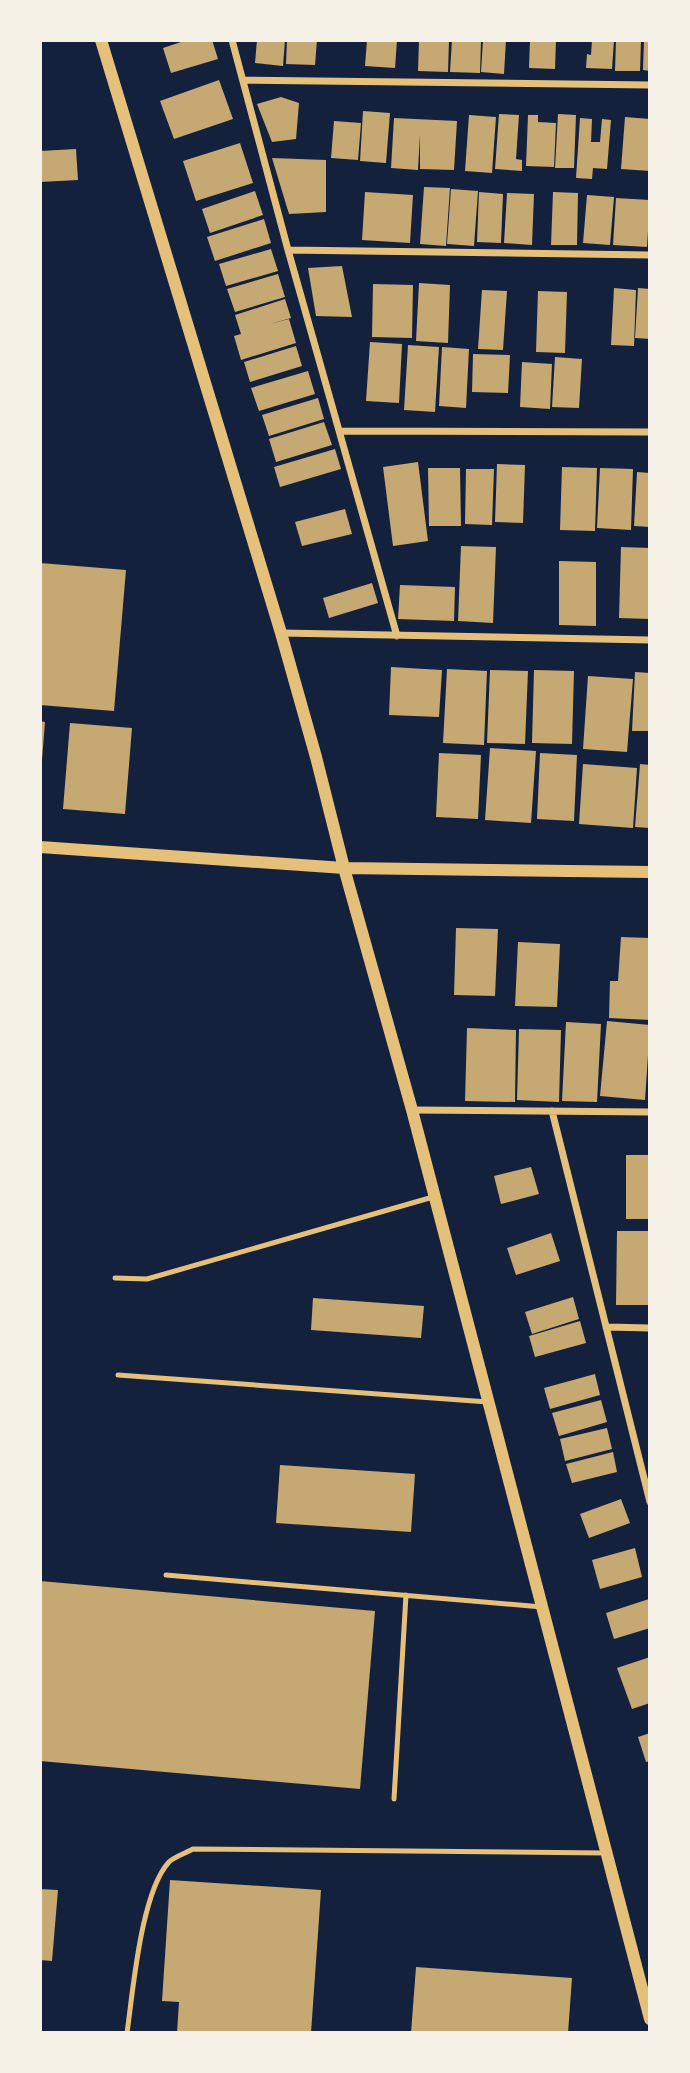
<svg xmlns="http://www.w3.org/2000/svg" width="690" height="2073" viewBox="0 0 690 2073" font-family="'Nunito Sans',sans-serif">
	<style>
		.building { fill: #c6a872 }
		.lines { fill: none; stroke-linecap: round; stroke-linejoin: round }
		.service { stroke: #e5c07b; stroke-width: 5 }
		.minor { stroke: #e5c07b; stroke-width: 7 }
		.tertiary { stroke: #e5c07b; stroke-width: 12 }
	</style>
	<rect width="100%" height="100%" fill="#14213d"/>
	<!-- building -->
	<path class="building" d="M187 40H212L218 59 171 73 163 48Z
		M257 40H285L283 66 255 63Z
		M287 40H317L315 65 286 64Z
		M367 40H397L395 68 365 66Z
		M419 40H449L448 72 418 71Z
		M452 40H481L480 73 450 72Z
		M483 40H506L504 74 481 72Z
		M530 40H556L555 69 529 68Z
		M592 40H614L612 69 586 68 587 54 591 55Z
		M616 40H641L640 71H615Z
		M644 40H650V71L643 70Z
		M219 80 233 119 174 139 160 101Z
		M281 97 299 103 296 139 272 142 257 104Z
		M363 111 390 113 386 163 360 161Z
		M499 114 519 115 516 159 522 160V171L495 169Z
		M558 114 576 115 574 168H555Z
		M469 115 496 117 492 173 465 171Z
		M528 115H538V122L556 123 554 167 526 166Z
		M625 117 650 119V171L621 169Z
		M394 118 457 121 454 170 420 169V135L418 170 391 168Z
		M580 118 592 119 591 142H600L602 119 611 120 607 169 593 168 592 179 576 178Z
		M334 121 361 123 358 160 331 158Z
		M240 143 253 183 196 201 183 161Z
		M76 149 78 180 40 182V151Z
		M272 158 326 160V212L289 214Z
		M424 187 450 188 446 246 420 244Z
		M451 189 478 191 474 246 447 244Z
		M255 191 263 215 210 233 202 209Z
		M365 192 413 195 410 243 362 240Z
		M479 192 503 194 501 243 477 242Z
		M553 192 578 193 577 245H551Z
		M507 193 534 194 532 245 504 243Z
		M587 195 614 197 610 245 583 243Z
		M616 198 650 200 647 247 613 245Z
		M264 219 271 243 215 261 207 237Z
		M271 249 278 271 226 286 219 264Z
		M342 266 352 317 316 316 308 268Z
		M278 274 285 297 235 312 227 289Z
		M419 283 450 285 448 343 416 341Z
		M373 284 413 285 412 338 372 337Z
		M614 288 636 290 634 346 611 345Z
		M638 288 650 289V339L635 338Z
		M482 290 507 291 503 350 478 349Z
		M538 291 567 292 565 353 536 352Z
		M285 299 291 318 270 324 289 319 296 343 241 360 234 336 241 334 235 315Z
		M370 342 402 344 399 403 366 401Z
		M408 345 439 347 435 412 404 410Z
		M296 346 302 366 250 382 244 362Z
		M442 347 469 349 466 408 439 406Z
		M473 354 510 355 508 393 472 392Z
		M555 357 582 359 579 408 552 407Z
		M522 362 552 364 550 409 520 407Z
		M308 371 315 394 259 411 251 388Z
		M318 398 324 419 269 436 262 415Z
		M324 422 332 445 276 462 269 439Z
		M335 449 341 469 280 487 274 467Z
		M418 462 428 541 393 546 383 467Z
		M497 464 525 465 523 523 495 522Z
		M562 467 597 468 595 531 560 530Z
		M428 468H460L461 526H429Z
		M600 468 633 469 631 530 597 528Z
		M466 469H494L492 525 465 524Z
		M637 472 650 473V527L634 526Z
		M345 509 352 534 302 546 295 522Z
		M461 546 496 547 493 623 458 621Z
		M621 547 650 548V619L619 618Z
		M559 561 596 562V626L559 625Z
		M40 563 126 570 114 711 40 705Z
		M372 583 378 603 329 618 323 598Z
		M400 585 455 587 454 621 398 619Z
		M391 667 442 670 439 717 389 715Z
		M447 669 487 671 484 745 443 743Z
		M490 670 528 671 525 744 487 743Z
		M534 670 574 671 572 744 532 743Z
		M635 672 650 673V731H632Z
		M588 676 633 679 627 752 583 749Z
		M40 721 45 722 42 760H40Z
		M70 723 132 728 125 814 63 809Z
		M490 748 536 751 531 823 485 820Z
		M439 753 481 755 478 819 436 817Z
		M540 753 577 755 574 821 537 819Z
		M583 764 637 768 633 828 579 824Z
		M640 764 650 765V828L635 827Z
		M456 928 498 929 495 996 454 995Z
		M621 937 650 938V1020L609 1018 610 981H618Z
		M518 942 560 944 557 1007 515 1006Z
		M607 1021 650 1025 645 1100 600 1096Z
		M566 1022 601 1024 597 1102 562 1101Z
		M467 1028 516 1030 515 1102 465 1101Z
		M519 1029 561 1030 559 1102 517 1100Z
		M626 1155H650V1219H626Z
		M531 1167 539 1194 501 1204 494 1176Z
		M617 1231H650L649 1305H616Z
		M551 1233 560 1261 516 1275 507 1248Z
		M573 1297 579 1319 532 1334 525 1312Z
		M313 1298 424 1306 421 1338 311 1330Z
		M580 1321 586 1343 535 1357 529 1336Z
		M595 1374 600 1395 550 1409 544 1388Z
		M601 1400 607 1422 559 1436 552 1413Z
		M607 1428 612 1449 565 1461 560 1439Z
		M613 1452 617 1472 572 1483 566 1464Z
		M280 1465 415 1474 411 1532 276 1523Z
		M621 1499 630 1523 589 1538 580 1514Z
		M635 1548 642 1577 600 1589 592 1560Z
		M40 1581 375 1611 360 1789 40 1761Z
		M649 1599 650 1628 614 1639 606 1613Z
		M650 1657V1703L632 1709 617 1668Z
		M650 1733V1761L646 1762 638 1737Z
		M170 1880 321 1890 311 2033H177L179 2002 162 2001Z
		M40 1889 58 1890 52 1961 40 1960Z
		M416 1967 572 1978 568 2033H411Z"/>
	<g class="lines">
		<!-- service -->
		<path class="service" d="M115 1278 147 1279 433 1197
			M118 1375 488 1402
			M166 1575 542 1607
			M394 1799 406 1595
			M127 2033C133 1991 141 1892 169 1862 174 1857 186 1853 193 1849L605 1853"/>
		<!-- minor -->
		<path class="minor" d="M232 40 288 250 397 636
			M243 80 650 85
			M288 250 650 255
			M340 431 650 432
			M281 633 650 640
			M412 1110 650 1112
			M552 1111 650 1502
			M606 1327 650 1328"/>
		<!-- tertiary -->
		<path class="tertiary" d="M101 40 281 633 316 757 344 868 412 1110 650 2019
			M40 847 344 868 650 872"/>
	</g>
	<!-- border -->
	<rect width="690" height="2073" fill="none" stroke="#f6f1e7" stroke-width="84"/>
</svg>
